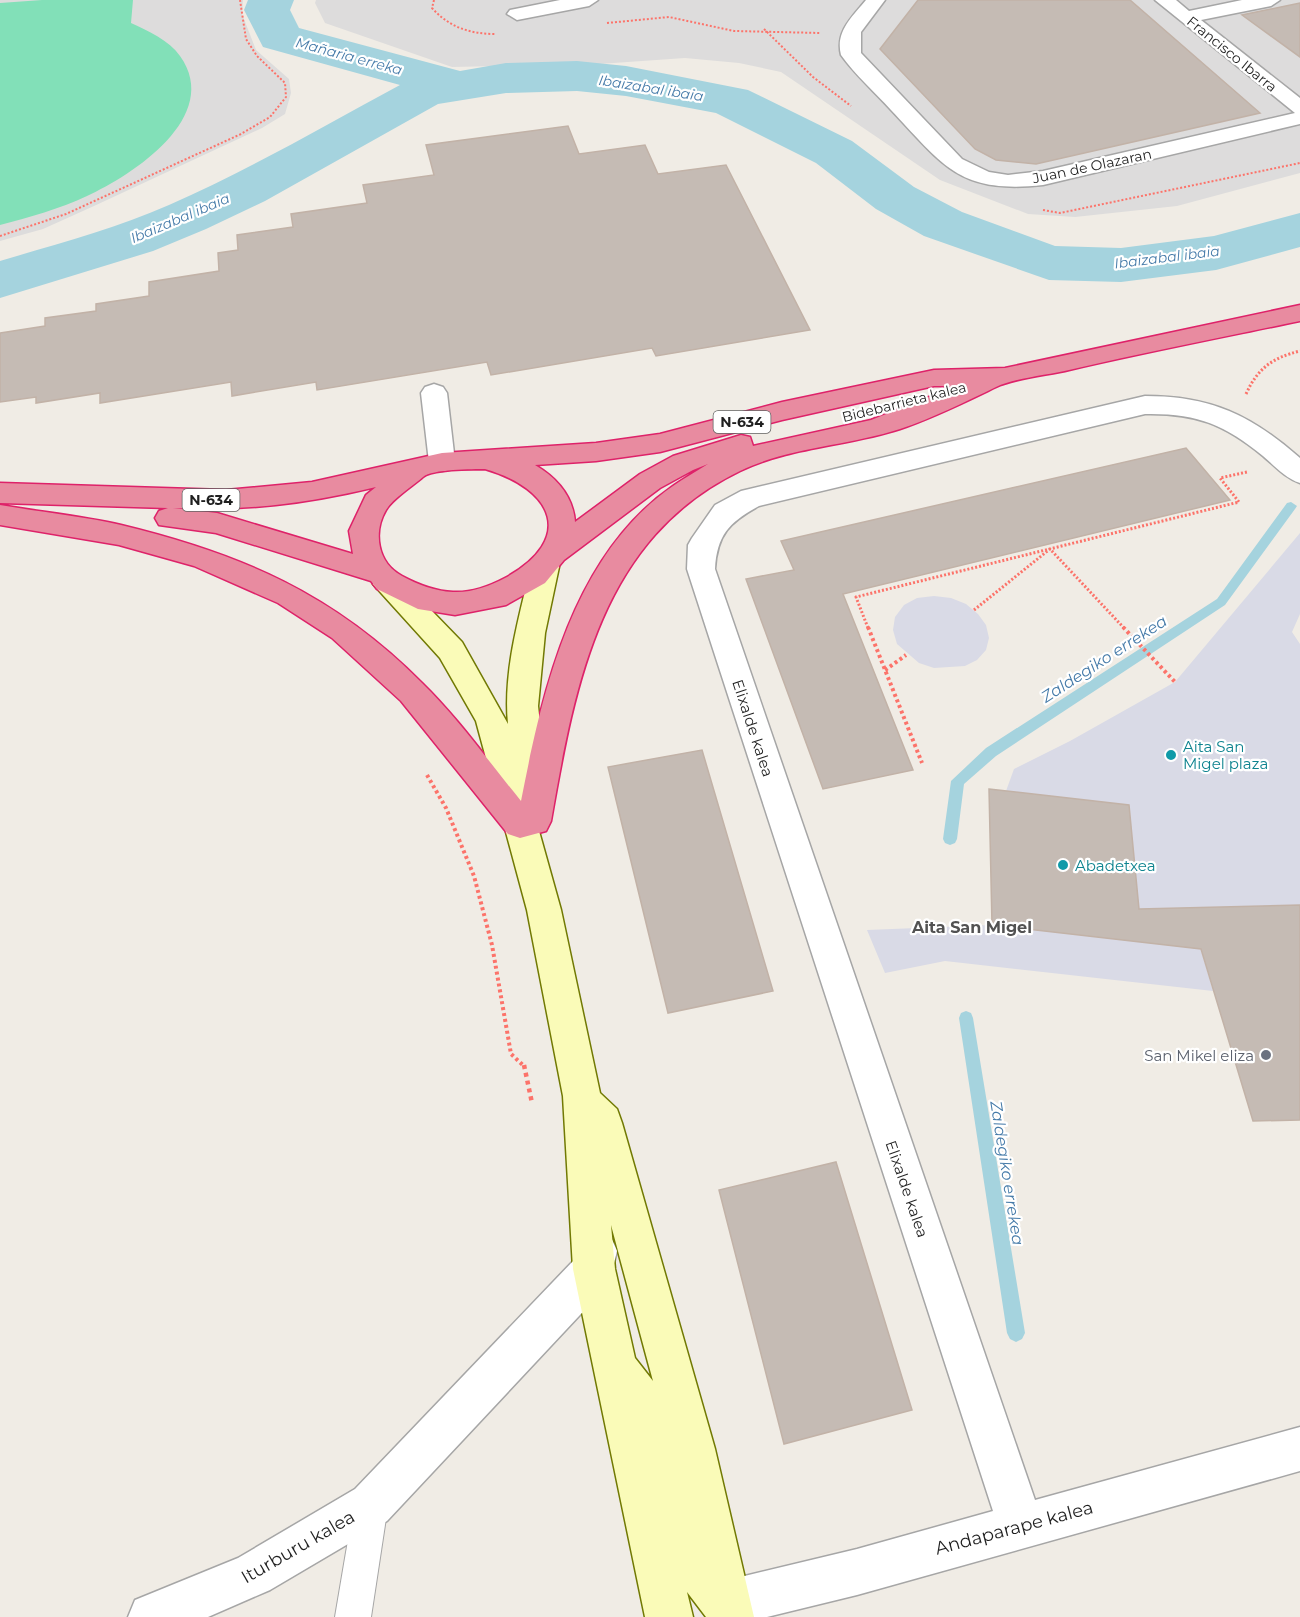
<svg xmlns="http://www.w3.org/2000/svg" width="1300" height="1617" viewBox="0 0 1300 1617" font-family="Montserrat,sans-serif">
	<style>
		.residential { fill: #dddcdc }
		.pitch { fill: #82e0b8 }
		.plaza { fill: #d9dae6 }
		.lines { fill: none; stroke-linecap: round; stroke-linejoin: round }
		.stream { fill: #a5d3de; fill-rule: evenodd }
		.river { fill: #a5d3de; fill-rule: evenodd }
		.building { fill: #c5bbb4; stroke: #c2b2a7; stroke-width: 1.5 }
		.lane-casing { stroke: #a6a6a6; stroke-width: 2 }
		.street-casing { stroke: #a6a6a6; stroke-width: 3 }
		.secondary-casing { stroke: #717903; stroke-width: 3 }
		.highway-casing { stroke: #de2269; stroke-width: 3 }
		.path-far3 { stroke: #fc736a; stroke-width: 2; stroke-dasharray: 2 2; stroke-linecap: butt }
		.path-far2 { stroke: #fc736a; stroke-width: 3; stroke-dasharray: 2 2; stroke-linecap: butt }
		.path-far1 { stroke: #fc736a; stroke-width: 4; stroke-dasharray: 3 3; stroke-linecap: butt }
		.path { stroke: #fc736a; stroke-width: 4.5; stroke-dasharray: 4 4; stroke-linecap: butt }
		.lane { fill: #fff; fill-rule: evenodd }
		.street { fill: #fff; fill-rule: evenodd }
		.secondary { fill: #fafbb8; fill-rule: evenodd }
		.highway { fill: #e88ba0; fill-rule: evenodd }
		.culture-dot { fill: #0f9aa8; stroke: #fff; stroke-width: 2 }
		.worship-dot { fill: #6b7280; stroke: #fff; stroke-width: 2 }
		.labels { text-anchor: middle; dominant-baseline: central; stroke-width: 4.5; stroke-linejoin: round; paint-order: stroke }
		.far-street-label { font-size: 14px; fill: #1f1f1f; stroke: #fff }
		.far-water-label { font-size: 14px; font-style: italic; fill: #467ba9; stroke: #fff }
		.shield { fill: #fff; stroke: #626262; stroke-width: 1.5 }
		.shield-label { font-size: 14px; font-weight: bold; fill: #1f1f1f }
		.street-label { font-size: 15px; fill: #1f1f1f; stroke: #fff }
		.culture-label { font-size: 15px; fill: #0d838f; stroke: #fff; text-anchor: start }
		.worship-label { font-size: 15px; fill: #5b616d; stroke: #fff; text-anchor: end }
		.water-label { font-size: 16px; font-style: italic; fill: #467ba9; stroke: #fff }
		.neighbourhood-label { font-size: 16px; font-weight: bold; fill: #525252; stroke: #fff }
		.near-street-label { font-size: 18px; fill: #1f1f1f; stroke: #fff }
	</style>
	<rect width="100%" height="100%" fill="#f0ece5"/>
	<!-- residential -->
	<path class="residential" d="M0 0H243L242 14 256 50 289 79 291 93 285 114 262 128 94 206 43 229 0 241Z
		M316 0H1300V173L1177 206 1075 217 1028 214 940 180 781 72 739 63 685 58 599 64 452 67 325 23 315 3Z"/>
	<!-- pitch -->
	<path class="pitch" d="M42 0H133L131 23C148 31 169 40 180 56 223 116 133 175 87 196 59 209 30 217 0 225V3Z"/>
	<!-- plaza -->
	<path class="plaza" d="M1300 533V614L1292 632 1300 644V905L1189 908 1213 991 945 961 885 973 867 930 992 925 1142 942 1006 791 1014 769 1070 741 1175 682Z
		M934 596 951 598 966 604 978 614 986 625 989 638 986 650 977 660 965 666 934 668 919 663 897 644 893 630 895 617 904 605 917 598Z"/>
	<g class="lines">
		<!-- stream -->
		<path class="stream" d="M1291 502 1297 506 1295 509 1225 605 996 756 964 784 957 839 955 843 950 845 945 843 943 839 951 781 986 748 1217 599 1287 503Z
			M966 1011 971 1013 973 1018 1025 1333 1022 1339 1016 1342 1010 1339 1007 1333 959 1018 961 1013Z"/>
		<!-- river -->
		<path class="river" d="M248 0H294L290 10 299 28 460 71 506 63 577 61 626 66 748 90 852 141 914 187 962 212 1055 246 1121 248 1214 236 1300 213V247L1216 270 1121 282 1049 280 924 236 876 209 816 163 716 113 626 96 577 91 506 93 438 104 265 201 206 229 153 251 0 298V261C57 244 114 229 169 205 249 170 324 126 400 85L263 47 244 10Z"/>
	</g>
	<!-- building -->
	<path class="building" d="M918 0H1130L1260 113 1036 164 996 160 975 149 880 49Z
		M1300 3V57L1242 15Z
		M568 126 579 154 645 145 658 174 726 165 810 330 656 356 652 348 491 375 487 362 317 390 316 382 232 396 231 382 100 403V393L36 403V397L0 402V333L45 326V318L96 311V304L149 296V282L219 271 218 253 238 250 237 235 293 227 291 214 367 203 363 185 434 175 426 145Z
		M1186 448 1230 500 843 594 913 770 823 789 746 579 794 570 781 541Z
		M702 750 773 991 668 1013 608 767Z
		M989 789 1129 805 1139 909 1300 905V1120L1253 1121 1201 949 992 925Z
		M836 1162 912 1410 784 1444 719 1190Z"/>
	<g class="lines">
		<!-- lane casing -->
		<g class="lane-casing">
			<path id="lane" d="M371 1488 383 1493 388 1505 371 1617H335L354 1505 359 1493Z"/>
		</g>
		<!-- street casing -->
		<g class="street-casing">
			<path id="street" d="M560 0H598L589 6 517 20 507 14 510 10Z
				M866 0H885L861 32V53L962 159 989 172 1008 175 1043 171 1295 113 1155 0H1176L1189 11 1242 0H1280L1271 6 1201 20 1300 98V124L1043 185C959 194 944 166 891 110 875 92 855 75 841 55 835 32 852 17 866 0Z
				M434 384 443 387 447 393 455 462 452 469 442 471 432 469 429 462 421 393 425 387Z
				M1145 396C1211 396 1251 415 1300 458V483C1285 478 1275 466 1263 456 1224 424 1196 413 1145 414L759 506C730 522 717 534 715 569L1035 1500 1300 1427V1471L857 1595 767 1617H710L705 1603 711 1586 728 1580 857 1549 993 1511 687 569 688 545 692 538 715 505 741 491Z
				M597 1231 611 1237 617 1251 609 1284 387 1521 270 1590 208 1617H128L135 1600 238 1558 355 1489 575 1259 583 1237Z"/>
		</g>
		<!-- secondary casing -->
		<g class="secondary-casing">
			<path id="secondary" d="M545 556 555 559 559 567 545 633 538 706 550 811 545 821 537 824 561 910 600 1093 617 1109 622 1123 715 1449 754 1617H706L687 1592 693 1617H645L573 1269 563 1096 527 910 476 721 440 658 373 584 378 576 388 573 398 576 462 642 508 724C503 672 519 617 531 567L535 559ZM611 1225 653 1381 635 1358 615 1269Z"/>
		</g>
		<!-- highway casing -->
		<g class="highway-casing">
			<path id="highway" d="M1300 305V321C1223 337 1146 352 1069 370 1048 375 1015 378 996 387 965 402 933 418 900 429 848 446 789 447 740 471 601 538 575 683 551 821L546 831 520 838 508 834 401 701 332 638 278 603 194 566 119 545 0 525V505C40 512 82 516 121 525 241 554 334 594 422 683 458 718 489 762 521 801 543 689 573 555 673 486 684 478 697 471 708 464L693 470 660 488 564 560 545 583 506 605 455 615 418 609 377 589 371 581 216 533 159 525 155 518 159 511 168 508 0 503V483L226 490 312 482 442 453 596 443 660 434 782 402 934 370 1005 368ZM934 386H957L871 420 753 446 750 437 741 435 673 456 640 474 575 522C573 496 557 478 535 465L596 461 660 452 782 420ZM485 469C554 489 576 539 505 578 490 586 471 593 453 592 434 591 419 585 402 576 377 563 373 532 386 510 393 498 413 486 423 477 432 469 473 469 485 469ZM376 487 366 495 349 531 353 554 217 513 173 508C247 511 305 504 376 487Z"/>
		</g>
		<!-- path-far3 -->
		<path class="path-far3" d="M434 0 432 8C449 27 470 34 495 34
			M607 23 669 17 734 31 820 33
			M764 29 813 77 851 106
			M1043 210 1060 213 1300 163
			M0 236 66 214 241 134 270 117 286 97 285 83 257 56 246 39 240 0"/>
		<!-- path-far2 -->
		<path class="path-far2" d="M1246 394C1258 368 1272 358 1300 351
			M974 610 1050 549 1124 628
			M868 628 856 597 1239 502 1220 478 1247 472"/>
		<!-- path-far1 -->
		<path class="path-far1" d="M868 627 922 763
			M1123 627 1175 682
			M885 670 906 655
			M427 775 446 808 474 876 492 945 511 1054 525 1067"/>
		<!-- path -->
		<path class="path" d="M524 1065 532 1103"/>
		<!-- lane -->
		<use href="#lane" class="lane"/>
		<!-- street -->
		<use href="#street" class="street"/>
		<!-- secondary -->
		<use href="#secondary" class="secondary"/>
		<!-- highway -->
		<use href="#highway" class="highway"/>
	</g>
	<!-- markers -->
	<g class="culture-dot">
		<circle cx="1171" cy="755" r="6"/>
		<circle cx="1063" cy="865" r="6"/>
	</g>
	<circle class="worship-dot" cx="1266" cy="1055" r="6"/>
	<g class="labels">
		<!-- far-street labels -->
		<g class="far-street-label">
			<text transform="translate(1232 54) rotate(39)">Francisco Ibarra</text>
			<text transform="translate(1092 166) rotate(-12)">Juan de Olazaran</text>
			<text transform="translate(904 402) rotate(-14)">Bidebarrieta kalea</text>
		</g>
		<!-- far-water labels -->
		<g class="far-water-label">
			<text transform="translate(349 56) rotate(15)">Mañaria erreka</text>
			<text transform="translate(651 88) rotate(9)">Ibaizabal ibaia</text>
			<text transform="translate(180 218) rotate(-23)">Ibaizabal ibaia</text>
			<text transform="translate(1167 257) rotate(-7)">Ibaizabal ibaia</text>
		</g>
		<!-- shield labels -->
		<g class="shield">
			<rect x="713.5" y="411" width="57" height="22" rx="4.5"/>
			<rect x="182.5" y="489" width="57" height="22" rx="4.5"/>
		</g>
		<g class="shield-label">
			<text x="742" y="422">N-634</text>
			<text x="211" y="500">N-634</text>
		</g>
		<!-- street labels -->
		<g class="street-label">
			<text transform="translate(753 728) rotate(72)">Elixalde kalea</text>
			<text transform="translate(907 1189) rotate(71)">Elixalde kalea</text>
		</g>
		<!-- culture labels -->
		<g class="culture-label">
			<text x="1183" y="746">Aita San<tspan x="1183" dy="17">Migel plaza</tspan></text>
			<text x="1075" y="865">Abadetxea</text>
		</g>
		<!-- worship labels -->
		<g class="worship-label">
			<text x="1254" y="1055">San Mikel eliza</text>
		</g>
		<!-- water labels -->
		<g class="water-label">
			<text transform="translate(1104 659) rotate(-33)">Zaldegiko errekea</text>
			<text transform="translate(1007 1173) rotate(81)">Zaldegiko errekea</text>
		</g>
		<!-- neighbourhood labels -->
		<g class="neighbourhood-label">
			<text x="972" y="927">Aita San Migel</text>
		</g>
		<!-- near-street labels -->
		<g class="near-street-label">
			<text transform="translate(1014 1528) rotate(-15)">Andaparape kalea</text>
			<text transform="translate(298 1547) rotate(-30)">Iturburu kalea</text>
		</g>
	</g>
</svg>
